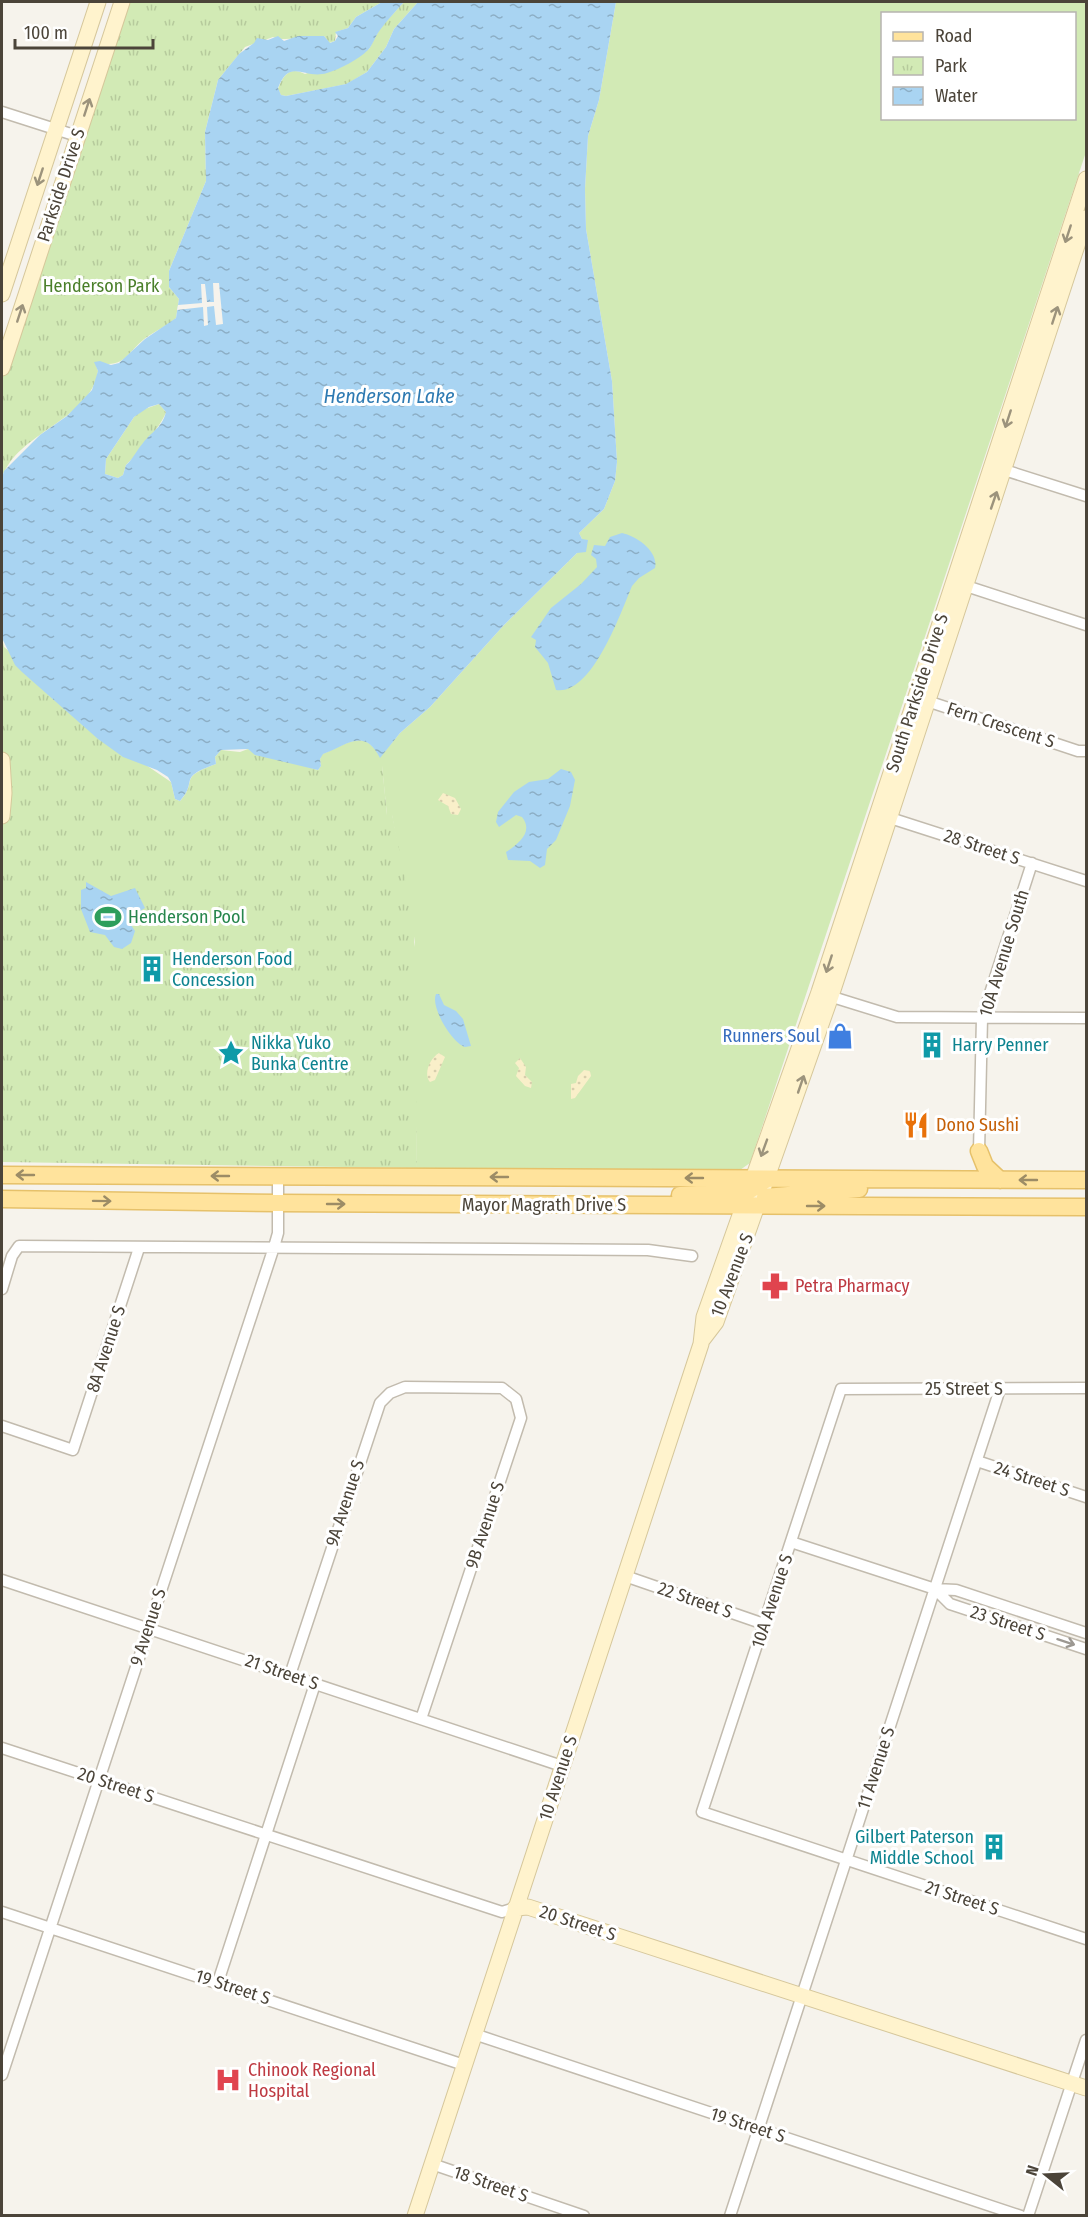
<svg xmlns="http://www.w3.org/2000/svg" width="1088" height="2217" viewBox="0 0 1088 2217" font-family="'Fira Sans Condensed',sans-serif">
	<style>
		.grass { fill: #d2eab5; fill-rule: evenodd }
		.sand { fill: url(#sand-dots) }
		.park { fill: url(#park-tufts) }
		.water { fill: url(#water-ripples); fill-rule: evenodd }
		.pier { fill: #f6f3ec }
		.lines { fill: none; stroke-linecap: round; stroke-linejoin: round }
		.street-casing { stroke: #c2bbae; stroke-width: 13 }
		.secondary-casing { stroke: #d6c79b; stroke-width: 17 }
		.primary-casing { stroke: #e6c16a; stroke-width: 19 }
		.street { stroke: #fff; stroke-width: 10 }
		.secondary { stroke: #fff3cd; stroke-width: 15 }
		.primary { stroke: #ffe39c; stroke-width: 16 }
		.oneway { stroke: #9c937c }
		.oneway2 { stroke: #9c8c66 }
		.oneway3 { stroke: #9c9892 }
		.labels { text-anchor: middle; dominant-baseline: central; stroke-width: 6; stroke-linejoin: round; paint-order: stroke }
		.street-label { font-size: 18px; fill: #4b4439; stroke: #fff }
		.park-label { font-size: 18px; fill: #4a7f2a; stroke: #fff }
		.leisure-label { font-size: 18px; fill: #27864d; stroke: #fff; text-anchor: start }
		.culture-label { font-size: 18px; fill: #0d838f; stroke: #fff; text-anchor: start }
		.shop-label { font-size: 18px; fill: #366cbe; stroke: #fff; text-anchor: end }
		.food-label { font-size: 18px; fill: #c56008; stroke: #fff; text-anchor: start }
		.health-label { font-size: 18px; fill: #be3a42; stroke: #fff; text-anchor: start }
		.water-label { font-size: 20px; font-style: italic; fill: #2e7ab2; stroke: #fff }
	</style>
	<defs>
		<pattern id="sand-dots" width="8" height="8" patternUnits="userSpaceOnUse" patternTransform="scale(1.5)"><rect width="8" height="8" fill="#f9efc9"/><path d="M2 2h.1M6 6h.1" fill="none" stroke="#d7cead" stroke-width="1.8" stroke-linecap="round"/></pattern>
		<pattern id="park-tufts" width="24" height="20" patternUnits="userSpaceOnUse" patternTransform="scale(1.5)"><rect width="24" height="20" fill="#d2eab5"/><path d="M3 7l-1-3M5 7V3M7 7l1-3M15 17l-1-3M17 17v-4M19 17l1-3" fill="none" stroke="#b6ca9c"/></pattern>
		<pattern id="water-ripples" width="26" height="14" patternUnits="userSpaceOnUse" patternTransform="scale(1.5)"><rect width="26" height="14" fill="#a9d4f2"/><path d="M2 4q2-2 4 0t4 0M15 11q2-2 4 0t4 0" fill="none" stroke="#8caec5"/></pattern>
	</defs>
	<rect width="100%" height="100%" fill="#f6f3ec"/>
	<!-- grass -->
	<path class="grass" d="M616 2H1086V152L750 1163 740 1170 417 1168 412 957 415 942 392 815H387L382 766 318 770 321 766 320 759 322 754C345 746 364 726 380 757L400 733 430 707 504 625 577 553 582 539 579 533 604 509 615 481 617 462 612 381 586 229 585 189 588 136 599 100ZM882 14H1074V118H882Z"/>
	<!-- sand -->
	<path class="sand" d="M443 793 455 798 461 809 458 815 451 814 448 806 438 800Z
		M439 1053 445 1057 435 1080 430 1082C423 1074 430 1058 439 1053Z
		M520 1058 526 1067 525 1075 532 1082 531 1088 525 1086 516 1076 519 1068 515 1063Z
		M584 1070 590 1071 591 1076 575 1098 571 1099V1084L576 1083 578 1076Z"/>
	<!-- park -->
	<path class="park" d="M122 2H382L356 17 348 28 336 32 335 41 329 43 324 36C310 36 283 42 273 37L245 47 218 80 205 132 206 181 169 271V287L179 299 176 318C167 326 157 330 147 337 126 352 126 370 95 362L98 371C91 420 16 433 2 478V368Z
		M404 2H418L394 29 386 47 367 72 347 84 286 96 281 95 278 89C283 75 290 66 305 74L369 49 380 28Z
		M159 404 166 412C162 425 135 457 126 465L123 475 118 478 105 474 106 459 134 417 142 410Z
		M2 638 4 647 146 765 171 782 175 799 180 801C199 781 176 778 216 764L215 757 221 750 240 752 248 749 318 770 343 764 382 765 387 815 392 814 414 922 417 1168 2 1162Z"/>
	<!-- water -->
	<path class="water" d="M382 2H404C396 11 387 20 380 30 375 36 373 45 368 50 358 60 340 69 327 73 304 80 290 57 278 88L281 95 286 96 346 84 367 72 386 47 394 29 418 2H616L599 100 588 136 585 189 586 229 612 381 617 462 615 481 604 509 579 533 582 539 588 540 586 552 577 553 504 625 430 707 400 733 380 758C364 726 346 746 323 754L320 759 321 766 318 770 255 755 248 749 221 750 215 757 216 764C176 778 199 780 180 801L175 799 171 782 168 777 157 770 123 757 98 739 22 672 15 665 2 638V478L4 471 40 435 67 416 92 390 98 371 94 362 100 361 111 365 119 363 145 339 176 318 179 299 169 287V271L206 181 205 132 218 80 239 54 254 43 257 38 268 40 278 36 284 41 298 36H324L330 43 335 41 338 36 335 32 348 28 356 17ZM159 404 166 412C162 428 152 431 143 443 136 451 133 459 126 465L123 475 118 478 105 474 106 459 134 417 149 407Z
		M622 533C637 536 659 552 655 568L639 578 632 586C621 612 592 696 556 690L548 663 535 647 536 640 531 637 551 608 581 584 597 567 596 559 591 555 594 545 605 546 610 537Z
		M561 769 571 772 575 780 570 806 556 840 547 849 545 865 540 868 530 861 508 860 506 852C518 844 534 832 522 817L516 815 499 827 496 822 498 812 514 792 529 782 548 779Z
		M86 882 111 896 135 888 145 908 127 919 135 931 131 943 122 949 114 947 105 935 90 932 81 909V890L86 888Z
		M436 994H439L444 1005 456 1011 463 1019 471 1046 465 1047C452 1043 430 1007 436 994Z"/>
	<!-- pier -->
	<path class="pier" d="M213 283H219L223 324 216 325 214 306 207 307 208 325 204 326 203 307 177 310 178 305 202 303 201 284H205L207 302H214Z"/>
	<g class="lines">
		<!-- street casing -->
		<g class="street-casing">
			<path id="street" d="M2 112 77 136
				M998 468 1086 496
				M960 584 1086 625
				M921 699 1078 751H1086
				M884 816 1086 881
				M826 995 897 1017 1086 1018
				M979 1151 982 1018 1032 863
				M2 1289 12 1256 19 1246 648 1250 692 1256
				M1086 1388 841 1389 702 1812 1086 1939
				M2 1426 73 1450 139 1248
				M977 1461 1086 1497
				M791 1542 935 1589 956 1590 1086 1633
				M625 1576 764 1624
				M2 1580 562 1766
				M935 1589 950 1604 1086 1649
				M290 1675 380 1403 390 1393 405 1387 502 1388 516 1399 521 1418 421 1719
				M2 1748 502 1912 515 1908
				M2 1912 464 2065
				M218 1982 315 1684
				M474 2034 1021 2216
				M2 2075 274 1247 278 1233V1177
				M432 2164 584 2216
				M730 2216 1000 1389
				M1028 2216 1086 2040"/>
		</g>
		<!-- secondary casing -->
		<g class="secondary-casing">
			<path id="secondary" d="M2 294 98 2
				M2 368 122 2
				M2 760 4 793 2 816
				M703 1339 716 1322 831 996 1086 218
				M515 1908 528 1907 1086 2088
				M415 2216 701 1344 704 1317 819 992 1086 179"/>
		</g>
		<!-- primary casing -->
		<g class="primary-casing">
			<path id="primary" d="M979 1151 985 1166 1000 1180
				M2 1175 1086 1180
				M680 1195 747 1192 767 1179
				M765 1197 859 1189
				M2 1199 278 1203 1086 1207"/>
		</g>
		<!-- street -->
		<use href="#street" class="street"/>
		<!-- secondary -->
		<use href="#secondary" class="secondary"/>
		<!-- primary -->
		<use href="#primary" class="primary"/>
	</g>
	<!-- one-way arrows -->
	<defs><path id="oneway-shaft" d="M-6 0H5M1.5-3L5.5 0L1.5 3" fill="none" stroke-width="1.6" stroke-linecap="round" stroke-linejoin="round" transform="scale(1.5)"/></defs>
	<g class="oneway">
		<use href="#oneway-shaft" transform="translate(87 107) rotate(-72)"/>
		<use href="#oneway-shaft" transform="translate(40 177) rotate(108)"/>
		<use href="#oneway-shaft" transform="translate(1068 234) rotate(108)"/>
		<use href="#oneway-shaft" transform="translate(20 313) rotate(-72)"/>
		<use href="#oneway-shaft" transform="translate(1055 315) rotate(-72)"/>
		<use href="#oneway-shaft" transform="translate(1008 419) rotate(108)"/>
		<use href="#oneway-shaft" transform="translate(994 500) rotate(-71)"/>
		<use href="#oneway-shaft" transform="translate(829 964) rotate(108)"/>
		<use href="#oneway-shaft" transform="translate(801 1084) rotate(-71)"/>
		<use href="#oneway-shaft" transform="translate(764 1148) rotate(110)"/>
	</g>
	<g class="oneway2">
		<use href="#oneway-shaft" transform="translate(25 1175) rotate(-180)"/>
		<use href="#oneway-shaft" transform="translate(220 1176) rotate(-180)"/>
		<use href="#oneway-shaft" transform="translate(499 1177) rotate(-180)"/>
		<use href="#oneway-shaft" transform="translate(694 1178) rotate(-180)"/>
		<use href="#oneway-shaft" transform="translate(1028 1180) rotate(-180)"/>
		<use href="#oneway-shaft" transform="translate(102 1201) rotate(1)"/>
		<use href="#oneway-shaft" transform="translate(336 1204)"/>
		<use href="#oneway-shaft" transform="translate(816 1206)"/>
	</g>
	<use class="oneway3" href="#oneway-shaft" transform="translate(1066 1642) rotate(18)"/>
	<!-- icons -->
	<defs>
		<g id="stadium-bare" transform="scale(2.07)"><path d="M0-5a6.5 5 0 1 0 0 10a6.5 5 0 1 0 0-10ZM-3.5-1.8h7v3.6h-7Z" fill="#2e9e5b" stroke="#fff" stroke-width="2.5" paint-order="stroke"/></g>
		<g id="building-bare" transform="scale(2.07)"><path d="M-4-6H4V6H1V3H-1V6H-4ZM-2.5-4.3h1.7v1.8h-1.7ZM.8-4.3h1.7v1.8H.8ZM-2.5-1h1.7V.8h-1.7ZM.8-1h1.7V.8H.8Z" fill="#0f9aa8" stroke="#fff" stroke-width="2.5" paint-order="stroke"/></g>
		<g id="shop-bare" transform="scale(2.07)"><path d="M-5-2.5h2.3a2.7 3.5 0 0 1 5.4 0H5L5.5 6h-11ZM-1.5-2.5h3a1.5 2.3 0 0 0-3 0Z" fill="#3f7fe0" stroke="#fff" stroke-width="2.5" paint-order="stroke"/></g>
		<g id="sight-bare" transform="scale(2.07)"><path d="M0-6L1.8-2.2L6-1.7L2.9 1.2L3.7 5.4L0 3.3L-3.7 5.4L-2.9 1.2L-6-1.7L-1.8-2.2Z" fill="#0f9aa8" stroke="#fff" stroke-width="2.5" paint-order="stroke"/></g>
		<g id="restaurant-bare" transform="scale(2.07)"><path d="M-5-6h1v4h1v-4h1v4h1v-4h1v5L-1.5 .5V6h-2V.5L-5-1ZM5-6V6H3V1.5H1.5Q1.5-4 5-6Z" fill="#e8710a" stroke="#fff" stroke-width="2.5" paint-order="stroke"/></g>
		<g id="pharmacy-bare" transform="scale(2.07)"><path d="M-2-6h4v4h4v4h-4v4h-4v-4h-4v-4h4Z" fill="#e0444e" stroke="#fff" stroke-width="2.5" paint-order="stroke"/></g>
		<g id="hospital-bare" transform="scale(2.07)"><path d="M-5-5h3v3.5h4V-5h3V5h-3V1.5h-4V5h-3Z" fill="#e0444e" stroke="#fff" stroke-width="2.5" paint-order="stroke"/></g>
	</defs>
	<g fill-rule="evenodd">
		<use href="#stadium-bare" x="108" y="917"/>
		<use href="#building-bare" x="152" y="969"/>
		<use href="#shop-bare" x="840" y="1036"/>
		<use href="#building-bare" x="932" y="1045"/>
		<use href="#sight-bare" x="231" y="1053"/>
		<use href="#restaurant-bare" x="916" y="1125"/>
		<use href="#pharmacy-bare" x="775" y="1286"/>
		<use href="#building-bare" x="994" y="1847"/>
		<use href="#hospital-bare" x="228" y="2080"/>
	</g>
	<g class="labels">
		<!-- street labels -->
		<g class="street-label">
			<text transform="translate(61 185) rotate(-72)">Parkside Drive S</text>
			<text transform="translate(917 693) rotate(-72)">South Parkside Drive S</text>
			<text transform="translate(1001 725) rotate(18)">Fern Crescent S</text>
			<text transform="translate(982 847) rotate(18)">28 Street S</text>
			<text transform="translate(1004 953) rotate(-73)">10A Avenue South</text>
			<text x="544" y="1205">Mayor Magrath Drive S</text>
			<text transform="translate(732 1275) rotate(-69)">10 Avenue S</text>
			<text transform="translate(106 1349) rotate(-72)">8A Avenue S</text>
			<text x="964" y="1389">25 Street S</text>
			<text transform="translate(1032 1479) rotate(18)">24 Street S</text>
			<text transform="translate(345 1503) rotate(-72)">9A Avenue S</text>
			<text transform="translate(485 1525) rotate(-72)">9B Avenue S</text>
			<text transform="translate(695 1600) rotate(19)">22 Street S</text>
			<text transform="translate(772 1601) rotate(-72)">10A Avenue S</text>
			<text transform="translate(1008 1623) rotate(18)">23 Street S</text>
			<text transform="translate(148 1627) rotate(-72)">9 Avenue S</text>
			<text transform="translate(282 1672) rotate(19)">21 Street S</text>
			<text transform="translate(876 1768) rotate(-72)">11 Avenue S</text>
			<text transform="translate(558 1778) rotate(-72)">10 Avenue S</text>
			<text transform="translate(116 1785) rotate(18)">20 Street S</text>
			<text transform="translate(962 1898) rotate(18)">21 Street S</text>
			<text transform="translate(578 1923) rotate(18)">20 Street S</text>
			<text transform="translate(233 1987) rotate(18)">19 Street S</text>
			<text transform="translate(748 2125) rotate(18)">19 Street S</text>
			<text transform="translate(491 2184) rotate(19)">18 Street S</text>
		</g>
		<!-- park labels -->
		<g class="park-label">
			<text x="101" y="286">Henderson Park</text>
		</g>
		<!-- leisure labels -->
		<g class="leisure-label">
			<text x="128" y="917">Henderson Pool</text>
		</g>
		<!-- culture labels -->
		<g class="culture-label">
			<text x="172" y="959">Henderson Food<tspan x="172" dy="21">Concession</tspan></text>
			<text x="251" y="1043">Nikka Yuko<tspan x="251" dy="21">Bunka Centre</tspan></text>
			<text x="952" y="1045">Harry Penner</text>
			<text x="974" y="1837" text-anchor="end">Gilbert Paterson<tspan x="974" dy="21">Middle School</tspan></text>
		</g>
		<!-- shop labels -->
		<g class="shop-label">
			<text x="820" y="1036">Runners Soul</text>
		</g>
		<!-- food labels -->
		<g class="food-label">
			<text x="936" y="1125">Dono Sushi</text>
		</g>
		<!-- health labels -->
		<g class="health-label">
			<text x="795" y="1286">Petra Pharmacy</text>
			<text x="248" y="2070">Chinook Regional<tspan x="248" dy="21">Hospital</tspan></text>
		</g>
		<!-- water labels -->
		<g class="water-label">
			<text x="389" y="396">Henderson Lake</text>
		</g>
	</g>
	<!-- border -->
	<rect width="1088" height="2217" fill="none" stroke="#4b4439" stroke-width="6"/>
	<!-- legend -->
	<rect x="881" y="12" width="195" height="108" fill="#ffffff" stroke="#b7b4b0" stroke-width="1.5"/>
	<rect x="893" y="32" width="30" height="9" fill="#ffe39c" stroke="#b7b4b0" stroke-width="1.5"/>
	<text x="935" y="42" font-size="18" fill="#4b4439">Road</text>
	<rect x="893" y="57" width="30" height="18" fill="url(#park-tufts)" stroke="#b7b4b0" stroke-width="1.5"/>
	<text x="935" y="72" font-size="18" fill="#4b4439">Park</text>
	<rect x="893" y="87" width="30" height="18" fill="url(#water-ripples)" stroke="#b7b4b0" stroke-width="1.5"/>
	<text x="935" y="102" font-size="18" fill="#4b4439">Water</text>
	<!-- north arrow -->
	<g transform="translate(1046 2175) rotate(288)" stroke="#ffffff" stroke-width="4.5" paint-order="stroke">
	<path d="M0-4.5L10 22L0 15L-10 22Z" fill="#4b4439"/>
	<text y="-9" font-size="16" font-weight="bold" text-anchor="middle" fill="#4b4439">N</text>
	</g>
	<!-- scale -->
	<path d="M15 39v9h138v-9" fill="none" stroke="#4b4439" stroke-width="3"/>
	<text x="24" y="39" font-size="18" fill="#4b4439" stroke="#ffffff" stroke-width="4.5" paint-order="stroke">100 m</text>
</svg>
